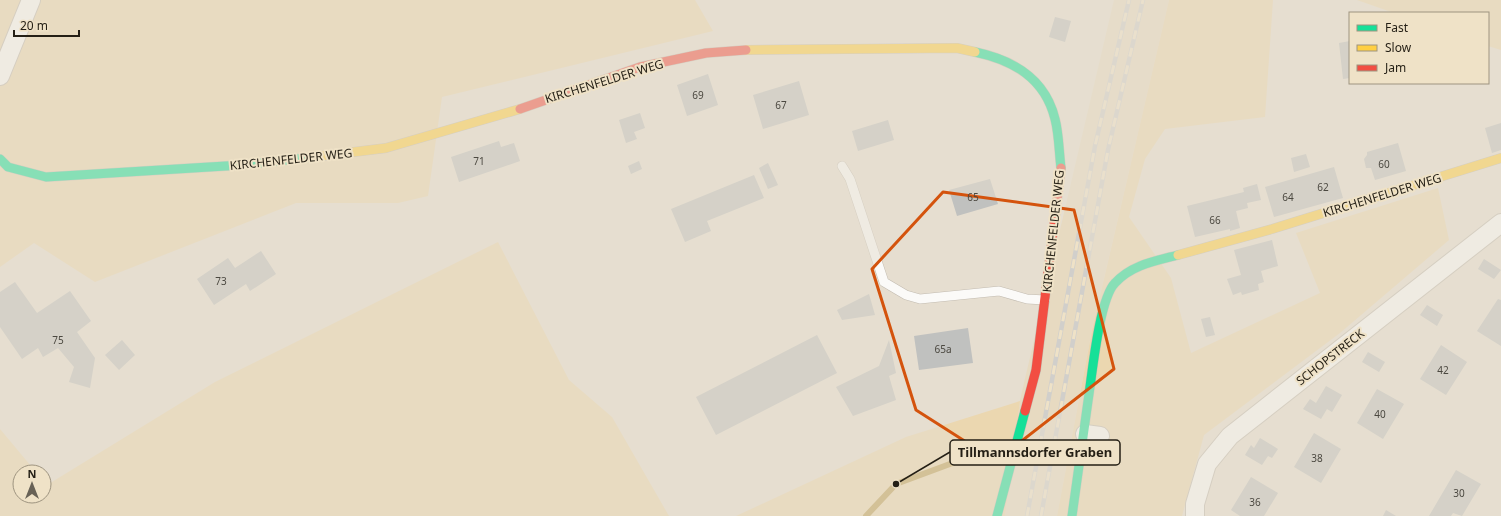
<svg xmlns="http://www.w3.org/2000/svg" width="1501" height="516" viewBox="0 0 1501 516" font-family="'Noto Sans',sans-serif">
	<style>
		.built { fill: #e7dac1 }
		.green { fill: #ebd7b0 }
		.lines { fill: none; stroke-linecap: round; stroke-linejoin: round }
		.stream { stroke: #bd9e52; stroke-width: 6 }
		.building { fill: #c0c1bf }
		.lane-casing { stroke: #c2bbb0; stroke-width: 10 }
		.street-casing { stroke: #c2bbb0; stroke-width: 20 }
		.fast-casing { stroke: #c2bbb0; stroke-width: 10 }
		.slow-casing { stroke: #c2bbb0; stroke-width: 10 }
		.jam-casing { stroke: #c2bbb0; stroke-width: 10 }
		.lane { stroke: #fbfaf8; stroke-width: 9 }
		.street { stroke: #fbfaf8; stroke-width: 18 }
		.fast { stroke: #16e098; stroke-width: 9 }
		.slow { stroke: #ffcf43; stroke-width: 9 }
		.jam { stroke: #f24e42; stroke-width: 9 }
		.rail-casing { stroke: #d1cfcb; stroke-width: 4.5 }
		.rail { stroke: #efe2c7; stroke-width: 3; stroke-dasharray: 9; stroke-linecap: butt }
		.marked { fill: none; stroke: #d4530d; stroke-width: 3; stroke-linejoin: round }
		.labels { text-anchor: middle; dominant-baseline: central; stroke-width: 4; stroke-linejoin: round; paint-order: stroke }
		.number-label { font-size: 10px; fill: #4b4840 }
		.street-label { font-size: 12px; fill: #241f15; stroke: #efe2c7 }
		.leader { fill: none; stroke: #241f15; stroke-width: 1.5 }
		.callout-dot { fill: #241f15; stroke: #efe2c7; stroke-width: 1.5 }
		.callout { fill: #efe2c7; stroke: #241f15; stroke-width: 1.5 }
		.callout-label { font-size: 13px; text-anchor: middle; font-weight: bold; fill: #241f15 }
	</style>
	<rect width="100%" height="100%" fill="#e6ded0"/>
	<!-- built -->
	<path class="built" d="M1114 0H1169L1092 329 1057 516H1005L1020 400Z"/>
	<!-- green -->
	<path class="green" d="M0 0H695L713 31 442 97 428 196 398 203H296L95 282 34 243 0 267Z
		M1169 0H1273L1265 117 1165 129 1145 159 1129 217 1171 278 1191 353 1320 293 1296 233 1438 188 1449 240 1340 333 1204 435 1182 516H1057L1092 330Z
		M1357 0H1501V50L1488 46V13H1394Z
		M498 242 569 380 612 417 669 516H0V429L36 472H20V496H44V482L47 485 215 382Z
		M1020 401 1005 516H736L906 437Z"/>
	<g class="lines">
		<!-- stream -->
		<path class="stream" d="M866 516 896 484 958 461"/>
	</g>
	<!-- building -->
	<path class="building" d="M1055 17 1071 21 1065 42 1049 37Z
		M1350 41V78L1343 79 1339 43Z
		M708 74 718 105 687 116 677 85Z
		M799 81 809 115 763 129 753 95Z
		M640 113 645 128 634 132 637 139 626 143 619 120Z
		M888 120 894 140 858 151 852 131Z
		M1501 123V150L1492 153 1485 128Z
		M499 141 501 147 514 143 520 161 459 182 451 157Z
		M1398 143 1406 171 1375 180 1371 168H1366L1364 159 1367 155V152Z
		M1306 154 1310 167 1294 172 1291 158Z
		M639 161 642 169 631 174 628 166Z
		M768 163 778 185 768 189 759 168Z
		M1334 167 1343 198 1274 217 1265 187Z
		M754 175 764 198 707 221 711 231 685 242 671 209Z
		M990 179 998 204 957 216 949 190Z
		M1257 184 1261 200 1247 203 1248 208 1236 211 1240 228 1230 231V229L1195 237 1187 206 1244 192 1243 188Z
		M1272 240 1278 266 1261 271 1264 282 1258 284 1259 290 1242 295 1241 292 1233 295 1227 279 1241 275 1234 250Z
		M261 251 276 274 250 291 246 284 214 305 197 279 228 258 235 268Z
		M1484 259 1501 270 1494 279 1478 269Z
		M15 282 37 313 70 291 91 321 77 332 95 358 90 388 69 382 74 367 58 348 43 357 38 348 22 359 0 327V292Z
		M869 294 875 315 842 320 837 310Z
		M1498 299 1501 300V346L1477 331Z
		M1427 305 1443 315 1437 326 1420 315Z
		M1210 317 1215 335 1206 337 1201 319Z
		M968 328 973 363 919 370 914 336Z
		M817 335 837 373 716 435 696 397Z
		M122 340 135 355 119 370 105 355Z
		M889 340 896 373 889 376 896 400 853 416 836 387 879 366Z
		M1441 345 1467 362 1446 395 1420 379Z
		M1368 352 1385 362 1379 372 1362 362Z
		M1326 386 1342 395 1332 412 1327 409 1321 419 1303 409 1310 399 1316 403Z
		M1377 389 1404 404 1383 439 1357 423Z
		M1314 433 1341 449 1321 483 1294 467Z
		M1260 438 1278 449 1272 458 1268 456 1262 465 1245 455 1251 445 1254 448Z
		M1456 470 1481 484 1462 516 1453 513 1451 516H1429Z
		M1251 477 1278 493 1264 516H1240L1231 510Z
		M1386 510 1396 516H1383Z"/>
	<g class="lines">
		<!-- lane casing -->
		<g class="lane-casing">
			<path id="lane" d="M842 166 850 179 884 282 906 295 920 299 999 291 1027 299 1045 300"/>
		</g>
		<!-- street casing -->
		<g class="street-casing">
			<path id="street" d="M0 76 31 0
				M1085 434 1100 436
				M1195 516V504L1207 464 1230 436 1501 223"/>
		</g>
		<!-- fast casing -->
		<g class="fast-casing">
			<path id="fast" d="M975 52C1013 60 1045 78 1055 119 1059 134 1059 152 1061 168
				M0 159 8 167 46 177 242 165 313 157
				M997 516 1025 411
				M1072 516C1077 478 1083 439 1088 401 1092 376 1099 299 1115 283 1131 265 1155 261 1178 255"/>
		</g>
		<!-- slow casing -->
		<g class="slow-casing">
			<path id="slow" d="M746 50 957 48 975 52
				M313 157 386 148 520 109
				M1178 255 1272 229 1501 158"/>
		</g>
		<!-- jam casing -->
		<g class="jam-casing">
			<path id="jam" d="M520 109 640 67 706 53 746 50
				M1025 411 1036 370 1061 168"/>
		</g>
		<!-- lane -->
		<use href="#lane" class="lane"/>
		<!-- street -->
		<use href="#street" class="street"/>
		<!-- fast -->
		<use href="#fast" class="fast"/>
		<!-- slow -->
		<use href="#slow" class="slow"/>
		<!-- jam -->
		<use href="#jam" class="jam"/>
		<!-- rail casing -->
		<g class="rail-casing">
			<path id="rail" d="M1027 516 1095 146 1129 0
				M1041 516 1108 150 1143 0"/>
		</g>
		<!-- rail -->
		<use href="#rail" class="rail"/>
	</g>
	<!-- marked area -->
	<path d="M0 0H1501V516H0ZM943 192 1074 210 1114 369 996 461 916 410 872 269Z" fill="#e6ded0" fill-opacity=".55" fill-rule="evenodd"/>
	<path class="marked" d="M943 192 1074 210 1114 369 996 461 916 410 872 269Z"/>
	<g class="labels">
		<!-- number labels -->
		<g class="number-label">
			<text x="698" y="95">69</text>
			<text x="781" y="105">67</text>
			<text x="479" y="161">71</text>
			<text x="1384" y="164">60</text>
			<text x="1323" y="187">62</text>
			<text x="973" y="197">65</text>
			<text x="1288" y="197">64</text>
			<text x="1215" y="220">66</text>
			<text x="221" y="281">73</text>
			<text x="58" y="340">75</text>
			<text x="943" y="349">65a</text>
			<text x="1443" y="370">42</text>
			<text x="1380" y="414">40</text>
			<text x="1317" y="458">38</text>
			<text x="1459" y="493">30</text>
			<text x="1255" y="502">36</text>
		</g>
		<!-- street labels -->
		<g class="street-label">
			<text transform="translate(604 81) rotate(-17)">KIRCHENFELDER WEG</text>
			<text transform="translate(291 159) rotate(-6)">KIRCHENFELDER WEG</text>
			<text transform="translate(1382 195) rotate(-17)">KIRCHENFELDER WEG</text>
			<text transform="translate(1053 231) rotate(-84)">KIRCHENFELDER WEG</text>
			<text transform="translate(1330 357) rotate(-38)">SCHOPSTRECK</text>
		</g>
	</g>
	<!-- callouts -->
	<path class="leader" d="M896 484L950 452"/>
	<circle class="callout-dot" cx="896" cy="484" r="4"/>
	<rect class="callout" x="950" y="440" width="170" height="25" rx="4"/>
	<g class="callout-label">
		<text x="1035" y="457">Tillmannsdorfer Graben</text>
	</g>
	<!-- legend -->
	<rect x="1349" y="12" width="140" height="72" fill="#efe2c7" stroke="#9e9480"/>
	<rect x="1357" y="25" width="20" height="6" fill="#16e098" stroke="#9e9480"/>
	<text x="1385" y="32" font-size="12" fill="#241f15">Fast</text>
	<rect x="1357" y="45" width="20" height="6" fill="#ffcf43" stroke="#9e9480"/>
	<text x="1385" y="52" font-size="12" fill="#241f15">Slow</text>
	<rect x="1357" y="65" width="20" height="6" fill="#f24e42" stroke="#9e9480"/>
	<text x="1385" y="72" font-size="12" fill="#241f15">Jam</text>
	<!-- north arrow -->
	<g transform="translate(32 484)"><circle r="19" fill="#efe2c7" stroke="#9e9480"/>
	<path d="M0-3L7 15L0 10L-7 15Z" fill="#686256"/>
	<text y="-6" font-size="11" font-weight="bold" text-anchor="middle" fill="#241f15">N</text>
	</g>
	<!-- scale -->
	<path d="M14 30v6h65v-6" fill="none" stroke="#241f15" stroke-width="2"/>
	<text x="20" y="30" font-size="12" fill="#241f15" stroke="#efe2c7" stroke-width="3" paint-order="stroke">20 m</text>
</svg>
